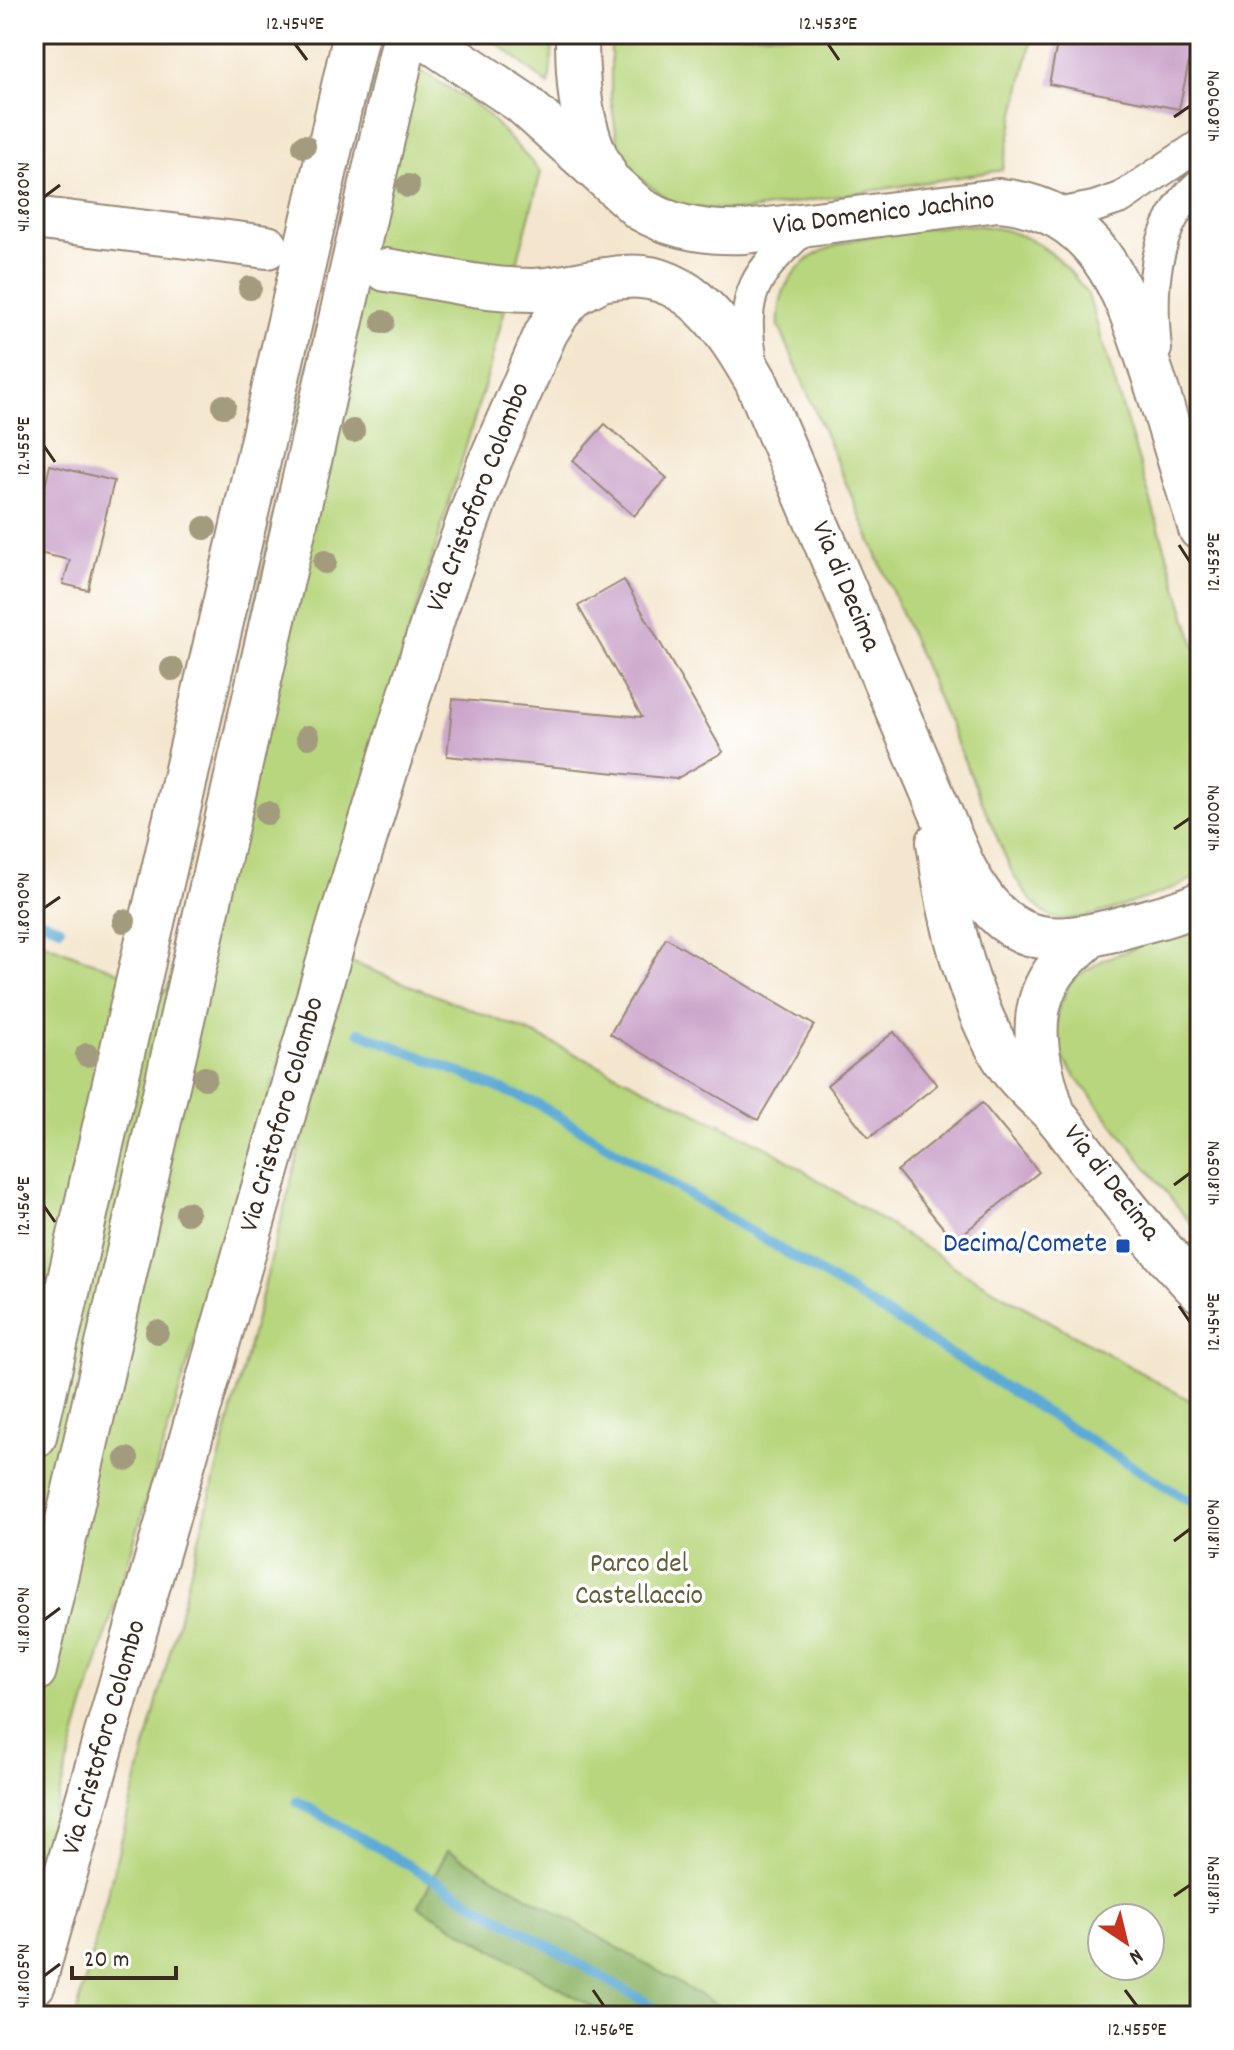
<svg xmlns="http://www.w3.org/2000/svg" width="1234" height="2050" viewBox="0 0 1234 2050" font-family="Dekko,sans-serif">
	<style>
		.green { fill: #b8d67d; stroke: #7a804e; stroke-width: 2; fill-rule: evenodd }
		.forest { fill: #92b76c; stroke: #667045; stroke-width: 2 }
		.lines { fill: none; stroke-linecap: round; stroke-linejoin: round }
		.stream { stroke: #5baad5; stroke-width: 10 }
		.building { fill: #c8a0c8 }
		.street-casing { stroke: #988876; stroke-width: 34 }
		.secondary-casing { stroke: #988876; stroke-width: 46 }
		.highway-casing { stroke: #988876; stroke-width: 48 }
		.street { stroke: #fff; stroke-width: 30 }
		.secondary { stroke: #fff; stroke-width: 42 }
		.highway { stroke: #fff; stroke-width: 44 }
		.tree { fill: #a39b7d }
		.ticks { fill: none; stroke: #3b2a1e; stroke-width: 3 }
		.transit-dot { fill: #1a4fb4; stroke: #fff; stroke-width: 3 }
		.labels { text-anchor: middle; dominant-baseline: central; stroke-width: 7; stroke-linejoin: round; paint-order: stroke }
		.street-label { font-size: 28px; fill: #3b2a1e; stroke: #fff }
		.transit-label { font-size: 28px; fill: #164399; stroke: #fff; text-anchor: end }
		.park-label { font-size: 28px; fill: #605e3a; stroke: #fff }
		.neatline { fill: none; stroke: #3b2a1e; stroke-width: 3 }
		.ticks-label { font-size: 20px; text-anchor: middle; fill: #3b2a1e }
	</style>
	<rect width="100%" height="100%" fill="#fff"/>
	<filter id="ink" filterUnits="userSpaceOnUse"><feTurbulence type="fractalNoise" baseFrequency=".0125" numOctaves="2"/><feDisplacementMap in="SourceGraphic" scale="16" xChannelSelector="R" yChannelSelector="G"/><feConvolveMatrix kernelMatrix="1 2 1 2 8 2 1 2 1" color-interpolation-filters="sRGB"/></filter>
	<filter id="wash" filterUnits="userSpaceOnUse"><feTurbulence type="fractalNoise" baseFrequency=".006" numOctaves="4" result="noise"/><feDisplacementMap in="SourceGraphic" scale="32" xChannelSelector="R" yChannelSelector="G"/><feGaussianBlur stdDeviation="1.8" result="paint"/><feColorMatrix in="noise" values="0 0 0 0 0 0 0 0 0 0 0 0 0 0 0 0 0 1.4 0 .05"/><feComposite in="paint" operator="in"/></filter>
	<g filter="url(#wash)">
		<rect width="100%" height="100%" fill="#f4e6ce"/>
		<!-- green -->
		<path class="green" d="M481 34H554L549 85 497 43Z
			M611 34H1033L1002 170 744 211 677 207 636 175 619 153 611 99Z
			M381 45 483 110 541 172 487 377 86 1700 34 1885V939L167 991Z
			M949 225C1012 223 1052 241 1088 295L1200 662V875C1177 889 1083 923 1058 919 1039 916 1019 885 1011 870L779 326C774 233 883 236 949 225Z
			M1200 923V1235L1072 1072 1057 1049V1011L1071 980 1105 959Z
			M348 961 534 1034 765 1146 963 1272 1200 1406V2016H76ZM1102 1918H1150V1966H1102Z"/>
		<!-- forest -->
		<path class="forest" d="M448 1850 736 2016H608L418 1906Z"/>
		<g class="lines">
			<!-- stream -->
			<path class="stream" d="M34 918 60 928
				M359 1032 538 1104 807 1265 1200 1508
				M297 1801 670 2016"/>
		</g>
		<g id="blocks">
			<!-- building -->
			<path class="building" d="M1059 34H1195L1179 109 1049 84Z
				M605 424 667 478 634 516 572 461Z
				M50 465 114 481 88 590 63 584 70 560 34 552V534Z
				M624 580 723 752 676 779 447 756 453 699 642 717 578 606Z
				M666 938 814 1025 758 1120 610 1034Z
				M894 1032 937 1085 869 1138 827 1085Z
				M982 1103 1039 1172 954 1241 897 1171Z"/>
		</g>
	</g>
	<g filter="url(#ink)">
		<use href="#blocks" fill-opacity="0" stroke="#988876" stroke-width="2"/>
		<g class="lines">
			<!-- street casing -->
			<g class="street-casing">
				<path id="street" d="M1057 214 1094 207 1121 198 1200 145
					M1156 349C1150 291 1152 225 1200 184
					M753 367C738 291 755 274 809 224"/>
			</g>
			<!-- secondary casing -->
			<g class="secondary-casing">
				<path id="secondary" d="M577 34C577 80 580 131 604 171
					M436 45 521 102 640 209C673 228 707 234 745 232L998 200C1100 208 1125 293 1153 376 1169 426 1184 478 1200 529
					M34 218 267 247
					M386 270C433 277 484 290 532 290 563 289 593 279 624 277 690 271 727 331 756 381L963 865C1004 946 1047 949 1128 926 1152 919 1178 914 1200 903
					M938 842C947 912 969 1010 1010 1068 1026 1090 1048 1104 1064 1126 1106 1183 1150 1240 1200 1291
					M1053 1110C1038 1065 1023 1009 1058 967 1067 956 1079 947 1089 937
					M34 1984 336 934 435 613 487 468 546 333 559 312 575 294 601 280"/>
			</g>
			<!-- highway casing -->
			<g class="highway-casing">
				<path id="highway" d="M34 1436 356 34
					M34 1670 406 34
					M34 1963 37 1972"/>
			</g>
			<!-- street -->
			<use href="#street" class="street"/>
			<!-- secondary -->
			<use href="#secondary" class="secondary"/>
			<!-- highway -->
			<use href="#highway" class="highway"/>
		</g>
		<!-- trees -->
		<g class="tree">
			<circle cx="304" cy="146" r="12"/>
			<circle cx="408" cy="186" r="12"/>
			<circle cx="250" cy="288" r="12"/>
			<circle cx="383" cy="322" r="12"/>
			<circle cx="224" cy="406" r="12"/>
			<circle cx="353" cy="431" r="12"/>
			<circle cx="205" cy="528" r="12"/>
			<circle cx="325" cy="562" r="12"/>
			<circle cx="172" cy="669" r="12"/>
			<circle cx="308" cy="737" r="12"/>
			<circle cx="267" cy="813" r="12"/>
			<circle cx="124" cy="921" r="12"/>
			<circle cx="87" cy="1055" r="12"/>
			<circle cx="205" cy="1078" r="12"/>
			<circle cx="187" cy="1213" r="12"/>
			<circle cx="157" cy="1332" r="12"/>
			<circle cx="127" cy="1459" r="12"/>
		</g>
	</g>
	<!-- ticks -->
	<path class="ticks" d="M295 44 307 60M828 44 839 60M1174 117 1190 106M44 197 60 185M44 446 55 462M1179 545 1190 562M1174 829 1190 818M44 908 60 897M1174 1185 1190 1173M44 1206 55 1222M1179 1306 1190 1322M1174 1541 1190 1529M44 1620 60 1608M1174 1896 1190 1885M44 1976 60 1964M593 1990 604 2006M1125 1990 1137 2006"/>
	<!-- markers -->
	<rect class="transit-dot" x="1115" y="1238" width="16" height="16" rx="4"/>
	<g class="labels">
		<!-- street labels -->
		<g class="street-label">
			<text transform="translate(884 215) rotate(-7)">Via Domenico Jachino</text>
			<text transform="translate(480 498) rotate(-69)">Via Cristoforo Colombo</text>
			<text transform="translate(844 587) rotate(67)">Via di Decima</text>
			<text transform="translate(284 1115) rotate(-74)">Via Cristoforo Colombo</text>
			<text transform="translate(1110 1184) rotate(52)">Via di Decima</text>
			<text transform="translate(106 1738) rotate(-74)">Via Cristoforo Colombo</text>
		</g>
		<!-- transit labels -->
		<g class="transit-label">
			<text x="1107" y="1246">Decima/Comete</text>
		</g>
		<!-- park labels -->
		<g class="park-label">
			<text x="639" y="1566">Parco del<tspan x="639" dy="32">Castellaccio</tspan></text>
		</g>
	</g>
	<!-- margin -->
	<rect width="1234" height="2050" fill="none" stroke="#fff" stroke-width="88"/>
	<!-- north arrow -->
	<g transform="translate(1126 1942) rotate(145)"><circle r="38" fill="#ffffff" stroke="#b1aaa5" stroke-width="2"/>
	<path d="M0-6L14 30L0 20L-14 30Z" fill="#c8321e"/>
	<text y="-12" font-size="22" font-weight="bold" text-anchor="middle" fill="#3b2a1e">N</text>
	</g>
	<!-- scale -->
	<path d="M72 1966v12h104v-12" fill="none" stroke="#3b2a1e" stroke-width="4"/>
	<text x="84" y="1966" font-size="24" fill="#3b2a1e" stroke="#ffffff" stroke-width="6" paint-order="stroke">20 m</text>
	<rect x="44" y="44" width="1146" height="1962" class="neatline"/>
	<g class="ticks-label">
		<text x="295" y="29">12.454°E</text>
		<text x="828" y="29">12.453°E</text>
		<text transform="translate(1212 106) rotate(-90)" y="7">41.8090°N</text>
		<text transform="translate(22 197) rotate(-90)" y="7">41.8080°N</text>
		<text transform="translate(22 446) rotate(-90)" y="7">12.455°E</text>
		<text transform="translate(1212 562) rotate(-90)" y="7">12.453°E</text>
		<text transform="translate(1212 818) rotate(-90)" y="7">41.8100°N</text>
		<text transform="translate(22 908) rotate(-90)" y="7">41.8090°N</text>
		<text transform="translate(1212 1173) rotate(-90)" y="7">41.8105°N</text>
		<text transform="translate(22 1206) rotate(-90)" y="7">12.456°E</text>
		<text transform="translate(1212 1322) rotate(-90)" y="7">12.454°E</text>
		<text transform="translate(1212 1529) rotate(-90)" y="7">41.8110°N</text>
		<text transform="translate(22 1620) rotate(-90)" y="7">41.8100°N</text>
		<text transform="translate(1212 1885) rotate(-90)" y="7">41.8115°N</text>
		<text transform="translate(22 1976) rotate(-90)" y="7">41.8105°N</text>
		<text x="604" y="2035">12.456°E</text>
		<text x="1137" y="2035">12.455°E</text>
	</g>
</svg>
